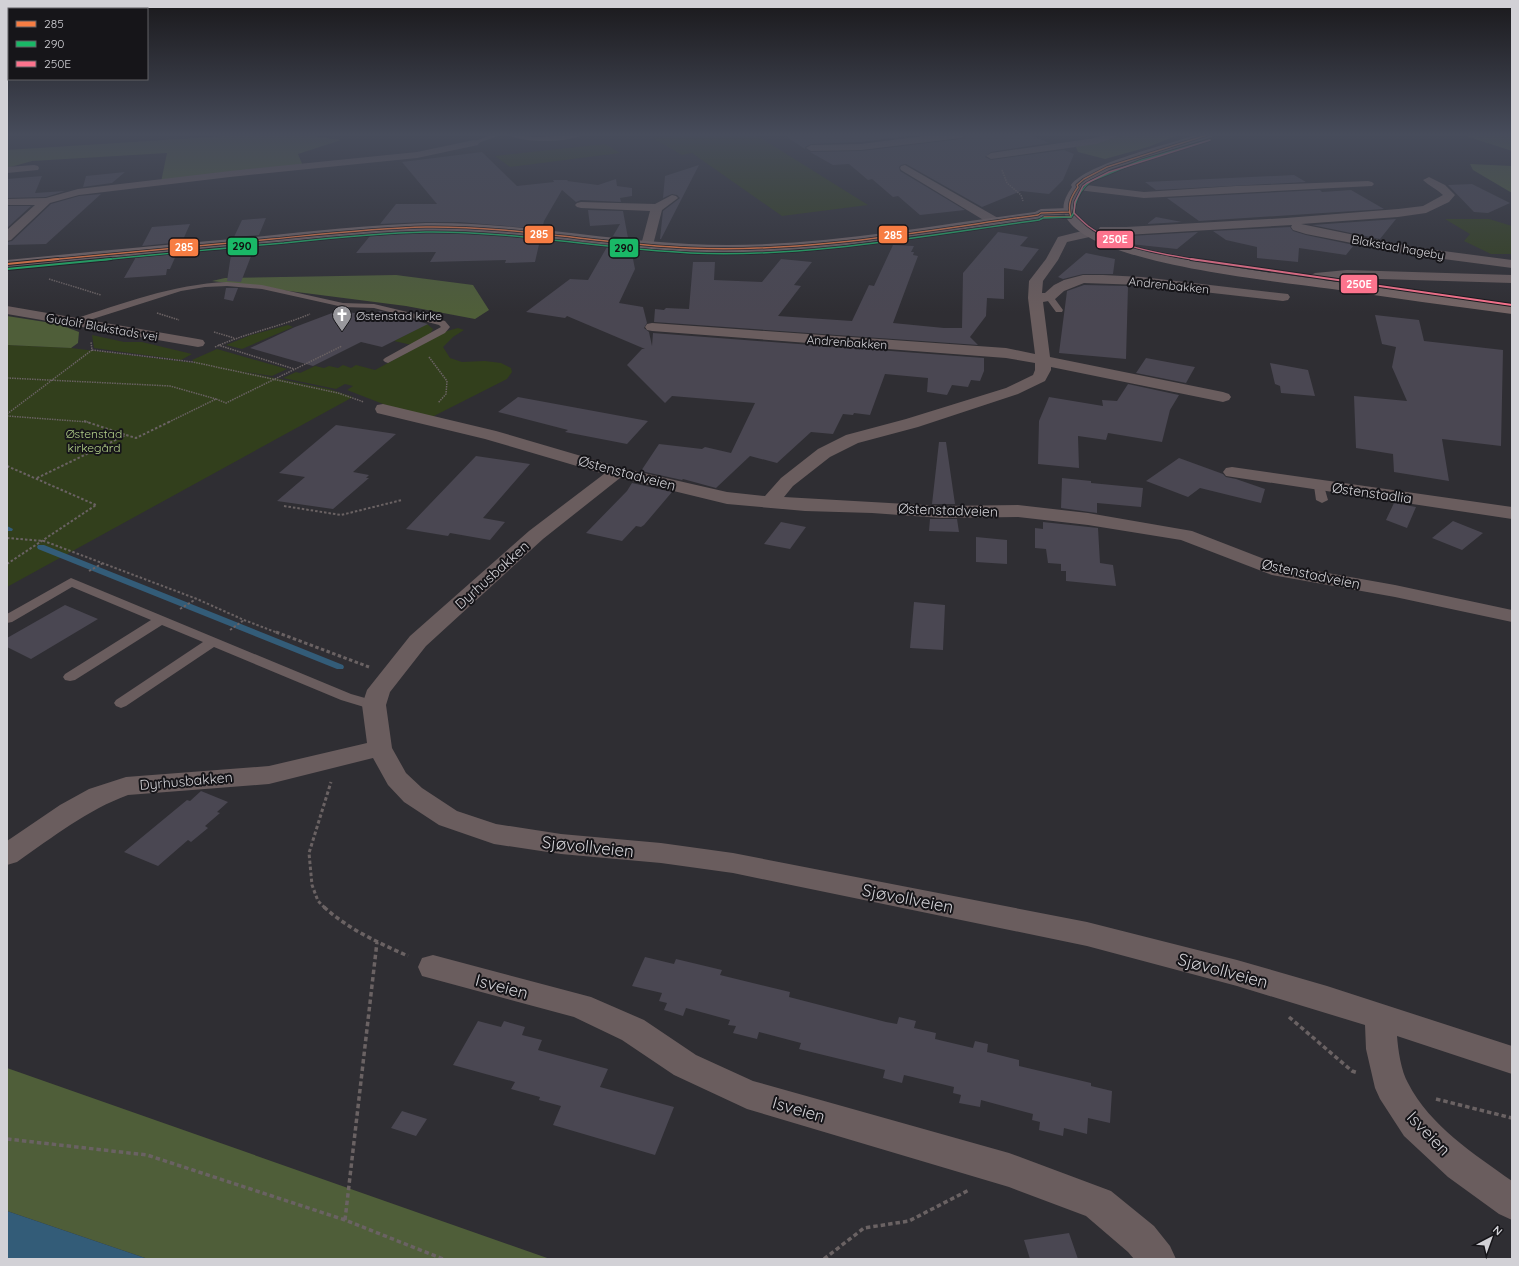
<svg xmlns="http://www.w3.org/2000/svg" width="1519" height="1266" viewBox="0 0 1519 1266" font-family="Quicksand,sans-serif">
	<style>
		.green { fill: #323f1c }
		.forest { fill: #4f5e39 }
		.water { fill: #335c78 }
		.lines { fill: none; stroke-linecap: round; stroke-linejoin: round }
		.stream { fill: #335c78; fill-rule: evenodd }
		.building { fill: #4a4752 }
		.path-far3 { stroke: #6a6263; stroke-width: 1.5; stroke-dasharray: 1.5 1; stroke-linecap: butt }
		.path-far2 { stroke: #6a6263; stroke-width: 2; stroke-dasharray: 2.5 2; stroke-linecap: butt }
		.path-far1 { stroke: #6a6263; stroke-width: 3; stroke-dasharray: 3.5 2.5; stroke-linecap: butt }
		.path { stroke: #6a6263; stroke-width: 3.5; stroke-dasharray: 4.5 3; stroke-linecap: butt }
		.lane { fill: #6a5d5e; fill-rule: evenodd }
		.street { fill: #6a5d5e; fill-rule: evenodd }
		.secondary { fill: #776768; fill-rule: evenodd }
		.primary { fill: #756565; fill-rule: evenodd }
		.bus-1-far1-casing { stroke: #161519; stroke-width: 3 }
		.bus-1-casing { stroke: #161519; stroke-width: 4 }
		.bus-2-far1-casing { stroke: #161519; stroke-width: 3 }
		.bus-2-casing { stroke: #161519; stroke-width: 4 }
		.bus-3-far1-casing { stroke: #161519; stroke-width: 3 }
		.bus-3-casing { stroke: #161519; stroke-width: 4 }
		.bus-1-far1 { stroke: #f77d43; stroke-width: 1.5 }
		.bus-1 { stroke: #f77d43; stroke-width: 2 }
		.bus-2-far1 { stroke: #1ab867; stroke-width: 1.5 }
		.bus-2 { stroke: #1ab867; stroke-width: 2 }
		.bus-3-far1 { stroke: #fc738d; stroke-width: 1.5 }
		.bus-3 { stroke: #fc738d; stroke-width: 2 }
		.labels { text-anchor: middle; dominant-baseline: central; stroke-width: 4; stroke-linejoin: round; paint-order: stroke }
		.far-street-label { font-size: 12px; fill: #d2d1d6; stroke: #161519 }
		.far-poi-label { font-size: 12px; fill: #d2d1d6; stroke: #161519; text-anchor: start }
		.far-park-label { font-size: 12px; fill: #b5d38b; stroke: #161519 }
		.street-label { font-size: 14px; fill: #d2d1d6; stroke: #161519 }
		.near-street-label { font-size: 17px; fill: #d2d1d6; stroke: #161519 }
		.line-badge { stroke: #161519; stroke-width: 1.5 }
		.badge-label { font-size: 11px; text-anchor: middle; font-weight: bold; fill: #fff }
		.pale-badge-label { font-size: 11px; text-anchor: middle; font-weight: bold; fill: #111 }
	</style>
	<rect width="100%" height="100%" fill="#2f2e33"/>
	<!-- green -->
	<path class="green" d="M693 135H756L868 205 782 216 692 153 682 155 653 138Z
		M605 144 620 153 510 167 495 156Z
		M1445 219H1489L1512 226V254H1491L1464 241 1470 234Z
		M427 324 433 329 430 334 412 345 394 341Z
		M288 325 293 327 242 349 226 345 251 335Z
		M458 328 464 330 453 337 443 347 450 358 462 362 485 361 501 363 511 368 512 372 507 379 430 418 396 409 347 390 353 386 345 384 336 389 283 378 296 372 300 373 315 366 324 368 329 366 338 368 343 365 351 368 356 365 375 370 447 331Z
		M92 335 124 342H142L192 354 181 360 94 348Z
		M7 345 71 348 195 363 192 360 217 349 287 369 272 376 240 371 329 389 353 397 7 587Z"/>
	<!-- forest -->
	<path class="forest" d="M242 135H305L341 140 298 154 303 166 161 182 167 153 32 161 7 168V150Z
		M1126 135H1178L1148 147 1105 159 1078 152 1076 147Z
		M1463 135H1512V151Z
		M1470 164 1512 166V193L1473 170Z
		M396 275 473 285 489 310 475 319 406 306 212 281 225 278Z
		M7 316 58 324 79 332 78 343 71 348 7 345Z
		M7 1068 550 1259H148L7 1211Z"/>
	<!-- water -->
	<path class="water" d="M7 1211 148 1259H7Z"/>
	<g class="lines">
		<!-- stream -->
		<path class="stream" d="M7 526 13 529 12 531H7Z
			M38 545H44L343 665 344 667 343 669H337L38 549 37 547Z"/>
	</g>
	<!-- building -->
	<path class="building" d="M784 135H916L861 142 811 144 805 147V149Z
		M967 135H1031L1049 143 991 152 985 157 991 160 1064 150 1074 154 1063 180 1049 194 1021 191 982 207 906 164 901 165 899 167 900 171 965 210 920 215 898 196 893 197 872 179 868 180 849 164 833 165 810 152 861 151 961 139Z
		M482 152 517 186 554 182 553 180H568L567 181 598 185 616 179 617 186 632 188V196L620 198 621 202 581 200 576 202 562 190 544 221 542 229 459 222H426L380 224 396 204H437L402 162Z
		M699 165 661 239H660L663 211 680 198 677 195 672 194 663 198 665 176Z
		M125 172 112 183 83 187 86 176Z
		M1294 175 1306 182 1156 190 1145 182Z
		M42 176 35 193 65 191 46 197 7 198V179Z
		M1472 184 1510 203 1488 213 1474 212 1448 185Z
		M1320 190 1322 192 1351 190 1384 209 1199 221 1167 198Z
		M101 194 46 244 7 245V242L12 241 51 204 79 196Z
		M7 206H31L7 228Z
		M588 210 623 211 628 238 613 236 620 224 590 226Z
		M1156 217 1182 222 1147 224Z
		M266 218 259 235 234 237 242 220Z
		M1396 219 1380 239 1312 225Z
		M190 224 182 242 142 246 152 227Z
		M1290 227 1293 231 1306 235 1354 245 1346 255 1299 248 1298 262 1257 258V247L1226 240 1213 231Z
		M426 232 489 234 540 240 535 262 505 263 506 260 430 262 436 252 356 253 370 236Z
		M998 232 1028 237 1020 246 1039 249 1022 271 1004 268V299L987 298 986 316 970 337 978 345 654 322 655 309 664 310 666 308 689 309 693 262H715L714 280 762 282 781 259 812 262 794 285 801 286 778 316 852 321 869 285 874 286 893 245 914 246 911 252H914L913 255 918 256 893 323 944 328H962L963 273Z
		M1198 232 1177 249 1130 244 1123 242 1130 236Z
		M255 246 241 282 227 281 232 248Z
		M607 247 631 249 635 269 619 303 643 307 647 323 644 328 649 332 652 346 653 333 984 358V371L980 381 971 380 968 387 952 385 947 395 927 392 928 378 885 374 870 415 854 413 853 415 843 414 833 434 811 432 777 463 750 456 716 488 683 479 682 480 641 471 659 444 702 449 705 447 731 453 755 403 672 396 665 403 627 365 642 349H645L567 316 565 318 526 312 570 279 588 280Z
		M177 253 170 269H167L166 275 124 278 136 257Z
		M1086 253 1115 259 1113 274H1114H1083L1063 279 1058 277Z
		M1084 285 1128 286 1126 359 1059 353 1067 291Z
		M226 288H238L233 301 224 299Z
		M340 310 368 316 380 311 428 324 382 347 361 342 313 366 250 348 295 327Z
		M1375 315 1419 320 1424 341 1503 350 1501 446 1442 439 1449 481 1394 472 1393 454 1356 448 1354 396 1407 401 1392 367 1396 347 1382 344Z
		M1146 358 1178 364 1195 367 1186 383 1136 373Z
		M1270 363 1308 370 1315 396 1281 393 1280 386 1275 384Z
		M1128 384 1179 395 1170 410 1162 442 1108 433 1106 440 1078 436 1079 468 1038 464 1039 421 1049 397 1103 406 1102 400 1117 401Z
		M518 397 648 421 627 444 565 432 568 430 498 412Z
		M336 425 396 434 353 472 369 475 366 478H369L333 509 277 501 305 477 279 473Z
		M939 442H946L955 504H932Z
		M476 456 530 464 483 518 505 522 490 540 450 533 448 536 406 529Z
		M1179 458 1223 474 1226 477 1236 479 1265 489 1261 503 1200 488 1188 497 1146 481Z
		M1062 478 1091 481V483L1143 488 1141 507 1097 503V513L1061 508Z
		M632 483 672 492 644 525 641 527 636 526 622 541 586 533 627 491Z
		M1394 503 1416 507 1407 528 1386 520Z
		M930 519H957L959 532 929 531Z
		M1453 521 1483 533 1462 550 1432 538Z
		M781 522 806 527 790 549 764 544Z
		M1043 522 1098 528 1100 563 1113 565 1116 586 1066 581V571H1061V564L1048 563 1046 549 1035 548V528L1043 529Z
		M976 537 1007 540V564L976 562Z
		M914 602 945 605 943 650 910 648Z
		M65 605 98 619 31 659 7 647V638Z
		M201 791 228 802 217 812 220 813 205 826 208 828 191 842 188 840 158 866 124 852 187 800 190 801Z
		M645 957 674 964 676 959 722 970 720 975 790 992 789 997 886 1022 897 1024 899 1017 916 1021 914 1028 936 1033 935 1039 973 1048 975 1041 988 1044 987 1052 1019 1060V1066L1091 1083V1086L1112 1091 1110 1123 1088 1118 1087 1134 1064 1128 1063 1136 1039 1130 1040 1122 1032 1120 1033 1114 981 1100 980 1107 959 1103 961 1095 953 1093 954 1087 904 1075 902 1083 883 1078 885 1070 799 1049 801 1043 759 1032 757 1039 733 1033 736 1026 728 1025 730 1020 686 1008 683 1016 664 1010 667 1003 659 1001 662 993 632 986Z
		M478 1021 501 1027 504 1021 525 1027 522 1035 542 1040 538 1050 608 1069 600 1087 674 1107 655 1155 553 1125 561 1106 539 1100 540 1097 511 1089 515 1082 453 1065Z
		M402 1111 427 1119 416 1136 391 1128Z
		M1069 1233 1078 1259H1030L1024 1240Z"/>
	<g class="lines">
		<!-- path-far3 -->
		<path class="path-far3" d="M1002 170 1007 183 1021 195 1023 201
			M49 279 101 295
			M157 313 179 320
			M214 332 234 338
			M218 345 294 369
			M215 347C246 333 279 327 310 314
			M92 350 193 362 338 393 364 402
			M429 357 447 381 446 394 438 403
			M7 378 170 386 216 399
			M7 414 92 350 91 342
			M7 416 88 422
			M169 422 216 399 226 403 342 346"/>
		<!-- path-far2 -->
		<path class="path-far2" d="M84 421 126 435
			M7 466 96 505
			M37 478 126 435 136 438 171 421
			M284 506 341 515 402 500
			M7 538 44 541 197 599 244 620 278 633
			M7 564 96 505
			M89 571 103 563
			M180 609 196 599
			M230 630 244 620"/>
		<!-- path-far1 -->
		<path class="path-far1" d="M276 632 369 667
			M325 908 318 901 312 885 309 853 331 782"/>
		<!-- path -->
		<path class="path" d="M324 907C348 929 379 943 408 956
			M1289 1017 1352 1071 1358 1073
			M1436 1099 1512 1118
			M7 1139 147 1155 345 1220 443 1259
			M345 1220 377 942
			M824 1259 864 1228 909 1221 969 1190"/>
		<!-- lane -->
		<path class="lane" d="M490 135H500L476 144 471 143Z
			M508 135 537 137 582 135C565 143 525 143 508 135Z
			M227 282 262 285 343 303 374 304 445 321 450 327 445 333 388 363 385 362 383 360 385 358 441 327 439 325 374 308 343 307 262 289 227 286 205 287 181 291 77 324H71L70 322 71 320C122 304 173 284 227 282Z
			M1046 295H1052L1063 310 1062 312H1056L1045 297Z
			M1319 483 1324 486 1328 500 1322 503 1316 500 1314 486Z
			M71 578 351 694 379 702 381 705 379 708 374 710 341 700 214 647 126 706 121 708 116 706 114 703 116 700 203 642 162 625 75 680 70 681 65 680 63 677 65 674 151 620 72 587 12 622 7 623V614Z"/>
		<!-- street -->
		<path class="street" d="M932 135H966L961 138 861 150 811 151 806 148 811 145 861 144Z
			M1104 135H1121L1096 144 991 159 986 156 991 153 1095 138Z
			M474 140 478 141 479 143 478 145 417 158 230 177 79 195 50 203 11 240 7 241V230L35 205H7V199L46 198 78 189 230 171 417 152Z
			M34 165 38 166 39 168 38 170 7 173V167Z
			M905 165 998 218 1000 221 998 224H990L901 170 900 168 901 166Z
			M1429 177 1445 185 1455 195 1449 202 1426 213 1398 217 1301 224 1413 247 1512 260V268L1413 255 1306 234 1293 230 1291 227 1292 225 1126 235 1100 233 1098 230 1100 227H1126L1286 218 1398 209 1423 206 1443 195C1437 189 1429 186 1423 180Z
			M1368 181 1372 182 1374 184 1372 186 1144 198 1078 190 1072 187 1078 184 1144 192 1236 186Z
			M672 195 676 196 678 198 662 210 653 245 651 248H643L641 245 650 211 581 208 577 207 575 205 577 203 581 202 655 204Z
			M1090 229 1094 230 1096 233 1094 236 1067 242 1058 260 1043 281 1042 293H1045L1054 285 1064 280 1083 275H1103L1142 277 1288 294 1290 297 1288 300 1283 301 1142 285 1084 283 1064 291 1054 300 1043 302 1050 357 1223 392 1229 394 1231 397 1229 400 1223 402 1051 367V370L1045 381 1018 394 918 427 858 443 830 457 793 486 784 497 942 506 1018 505 1088 513 1192 531 1277 564 1395 585 1512 610V622L1395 597 1272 575 1181 540 1088 525 1018 517 942 518 872 513 805 511 727 504 620 478 543 539 426 646 390 692 386 705 392 748 406 773 422 788 457 811 496 824 561 834 661 843 733 853 1087 922 1237 960 1327 986 1512 1046V1074L1397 1036C1398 1049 1401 1071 1408 1083 1430 1126 1474 1154 1512 1181V1220L1499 1214 1448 1177 1404 1136 1380 1099 1375 1088 1366 1049 1365 1025 1237 986 1087 946 733 873 661 863 561 854 494 844 439 825 404 802 388 785 373 758 269 784 128 795C87 810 53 837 17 862L7 865V841L60 805 89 789 126 777 269 766 367 743 362 705 367 690 410 636 529 531 604 474 485 439 377 413 375 409 377 405 383 404 496 431 622 468 727 492 765 496 781 478 818 449 846 435 906 419 1006 388 1033 375 1035 370V363L1006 358 652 331 647 330 645 327 647 324 652 323 1006 348 1035 354 1028 298 1029 281 1046 259 1058 237Z
			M1347 270 1512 275V283L1347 278 1323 280 1319 286H1309L1307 283 1311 275 1315 273Z
			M7 306 198 339 203 340 205 343 203 346 198 347 7 314Z
			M1232 467 1512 507V519L1226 476 1223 472 1226 468Z
			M433 955 591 997 644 1020 696 1055 753 1081 1009 1153 1111 1191 1154 1226 1170 1246 1176 1259H1134L1128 1252 1086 1216 1009 1187 747 1109 674 1075 622 1040 574 1017 422 976 418 967 422 958Z"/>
		<!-- secondary -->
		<path class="secondary" d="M1069 208 1073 210 1075 212 1073 214 1044 216 1038 219 826 248 761 253 690 252 613 246 489 233 426 231 332 237 7 268V260C90 252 172 244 255 237 312 231 369 225 426 223 514 222 601 240 689 244 805 250 920 227 1035 212L1041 209Z"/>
		<!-- primary -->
		<path class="primary" d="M1196 135H1213L1212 137 1111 169 1088 181 1083 186 1084 187C1078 195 1071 205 1076 214 1086 234 1136 248 1156 253 1192 262 1230 266 1266 272 1348 284 1430 294 1512 306V314C1452 306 1392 298 1332 289 1275 281 1108 265 1071 224 1059 211 1063 200 1072 187L1071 185C1086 164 1169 144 1196 135Z"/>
		<!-- bus-1-far1 casing -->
		<g class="bus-1-far1-casing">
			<path id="bus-1-far1" d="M1044 217H1071C1067 205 1071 197 1078 187L1077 185 1084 179 1107 167 1207 135
				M48 260C122 253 197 246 272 239 323 234 375 228 426 227 515 226 602 244 690 248 807 253 923 231 1038 215L1041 213 1069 212"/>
		</g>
		<!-- bus-1 casing -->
		<g class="bus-1-casing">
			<path id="bus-1" d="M7 264 58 259"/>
		</g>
		<!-- bus-2-far1 casing -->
		<g class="bus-2-far1-casing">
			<path id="bus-2-far1" d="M100 260C162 254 223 248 284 243 331 238 379 233 426 232 514 231 602 249 690 253 807 258 923 236 1039 220L1043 218 1071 217C1075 213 1074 210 1075 205 1078 194 1083 187 1091 181L1142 160 1210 140"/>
		</g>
		<!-- bus-2 casing -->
		<g class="bus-2-casing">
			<path id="bus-2" d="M7 269 111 259"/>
		</g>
		<!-- bus-3-far1 casing -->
		<g class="bus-3-far1-casing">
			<path id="bus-3-far1" d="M1197 260C1162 254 1116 247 1088 226 1083 222 1078 217 1074 213L1075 202 1083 186 1087 183 1109 172 1210 140"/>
		</g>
		<!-- bus-3 casing -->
		<g class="bus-3-casing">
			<path id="bus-3" d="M1191 259 1512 305"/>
		</g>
		<!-- bus-1-far1 -->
		<use href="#bus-1-far1" class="bus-1-far1"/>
		<!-- bus-1 -->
		<use href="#bus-1" class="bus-1"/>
		<!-- bus-2-far1 -->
		<use href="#bus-2-far1" class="bus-2-far1"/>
		<!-- bus-2 -->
		<use href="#bus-2" class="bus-2"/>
		<!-- bus-3-far1 -->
		<use href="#bus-3-far1" class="bus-3-far1"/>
		<!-- bus-3 -->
		<use href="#bus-3" class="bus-3"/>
	</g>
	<!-- sky -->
	<linearGradient id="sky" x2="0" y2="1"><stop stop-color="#1a191c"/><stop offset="0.43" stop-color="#474c5b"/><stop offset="1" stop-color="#474c5b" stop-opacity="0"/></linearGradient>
	<rect width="1519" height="313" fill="url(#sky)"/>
	<!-- icons -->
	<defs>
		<g id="church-pin" transform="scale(1)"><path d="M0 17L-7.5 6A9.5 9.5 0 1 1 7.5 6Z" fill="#99989d" stroke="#161519"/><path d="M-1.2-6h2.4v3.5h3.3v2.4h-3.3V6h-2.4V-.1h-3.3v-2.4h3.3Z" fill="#fff"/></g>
	</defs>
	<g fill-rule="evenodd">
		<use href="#church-pin" x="342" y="315"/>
	</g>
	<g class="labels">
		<!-- far-street labels -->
		<g class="far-street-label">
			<text transform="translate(1398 247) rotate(10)">Blakstad hageby</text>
			<text transform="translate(1169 285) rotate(6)">Andrenbakken</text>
			<text transform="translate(102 327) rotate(10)">Gudolf Blakstads vei</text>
			<text transform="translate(847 342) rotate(4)">Andrenbakken</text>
		</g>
		<!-- far-poi labels -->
		<g class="far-poi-label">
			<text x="356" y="315">Østenstad kirke</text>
		</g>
		<!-- far-park labels -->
		<g class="far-park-label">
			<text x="94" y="433">Østenstad<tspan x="94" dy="14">kirkegård</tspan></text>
		</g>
		<!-- street labels -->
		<g class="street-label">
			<text transform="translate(627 473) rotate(15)">Østenstadveien</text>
			<text transform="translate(1372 493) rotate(8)">Østenstadlia</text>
			<text transform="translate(948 510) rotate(2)">Østenstadveien</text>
			<text transform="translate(1311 574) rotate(12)">Østenstadveien</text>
			<text transform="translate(492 575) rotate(-42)">Dyrhusbakken</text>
			<text transform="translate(186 781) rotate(-5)">Dyrhusbakken</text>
		</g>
		<!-- near-street labels -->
		<g class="near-street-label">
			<text transform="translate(588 846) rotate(6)">Sjøvollveien</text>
			<text transform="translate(908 898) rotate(11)">Sjøvollveien</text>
			<text transform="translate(1223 970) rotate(15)">Sjøvollveien</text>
			<text transform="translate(502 986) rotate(15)">Isveien</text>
			<text transform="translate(799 1109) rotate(16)">Isveien</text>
			<text transform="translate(1429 1133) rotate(46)">Isveien</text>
		</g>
	</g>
	<g class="line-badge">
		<rect x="524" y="225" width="30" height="19" rx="4" fill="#f77d43"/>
		<rect x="878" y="225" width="30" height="19" rx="4" fill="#f77d43"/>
		<rect x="1096" y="230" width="38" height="19" rx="4" fill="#fc738d"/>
		<rect x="227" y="237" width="31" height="19" rx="4" fill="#1ab867"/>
		<rect x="169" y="238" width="30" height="19" rx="4" fill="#f77d43"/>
		<rect x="609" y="238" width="30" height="20" rx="4" fill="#1ab867"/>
		<rect x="1340" y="274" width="38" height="20" rx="4" fill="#fc738d"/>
	</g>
	<g class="badge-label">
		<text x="539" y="238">285</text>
		<text x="893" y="239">285</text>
		<text x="1115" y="243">250E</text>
		<text x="184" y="251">285</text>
		<text x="1359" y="288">250E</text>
	</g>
	<g class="pale-badge-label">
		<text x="242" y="250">290</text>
		<text x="624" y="252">290</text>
	</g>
	<!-- border -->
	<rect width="1519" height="1266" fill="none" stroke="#d2d1d6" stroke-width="16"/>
	<!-- legend -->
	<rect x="8" y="8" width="140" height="72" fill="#161519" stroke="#616065"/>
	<rect x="16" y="21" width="20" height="6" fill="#f77d43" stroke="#616065"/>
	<text x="44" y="28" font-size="12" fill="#d2d1d6">285</text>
	<rect x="16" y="41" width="20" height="6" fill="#1ab867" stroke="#616065"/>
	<text x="44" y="48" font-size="12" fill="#d2d1d6">290</text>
	<rect x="16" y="61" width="20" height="6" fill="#fc738d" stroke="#616065"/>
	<text x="44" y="68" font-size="12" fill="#d2d1d6">250E</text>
	<!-- north arrow -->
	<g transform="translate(1491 1238) rotate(41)" stroke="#161519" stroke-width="3" paint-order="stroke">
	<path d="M0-3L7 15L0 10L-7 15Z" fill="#d2d1d6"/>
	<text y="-6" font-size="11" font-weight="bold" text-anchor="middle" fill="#d2d1d6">N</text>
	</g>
</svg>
